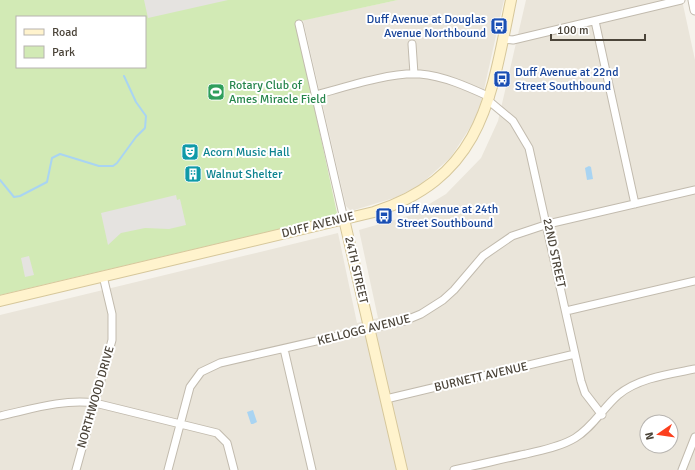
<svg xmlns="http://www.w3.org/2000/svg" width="695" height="470" viewBox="0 0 695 470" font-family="Signika,sans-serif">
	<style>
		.residential { fill: #eae5da; fill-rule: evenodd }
		.green { fill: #d2eab5; fill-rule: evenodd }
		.parking { fill: #e5e3e0 }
		.water { fill: #a9d4f2 }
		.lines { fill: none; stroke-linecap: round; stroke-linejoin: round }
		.stream { stroke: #a9d4f2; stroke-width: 2 }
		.minor-casing { stroke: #c2bbae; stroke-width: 9 }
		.tertiary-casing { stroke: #c2bbae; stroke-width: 11 }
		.secondary-casing { stroke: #d6c79b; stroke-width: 12 }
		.minor { stroke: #fff; stroke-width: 7 }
		.tertiary { stroke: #fff; stroke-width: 9 }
		.secondary { stroke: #fff3cd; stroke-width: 10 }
		.labels { text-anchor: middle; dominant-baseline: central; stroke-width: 4; stroke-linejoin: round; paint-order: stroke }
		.transit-label { font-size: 12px; fill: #164399; stroke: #fff; text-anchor: start }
		.leisure-label { font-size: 12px; fill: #27864d; stroke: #fff; text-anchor: start }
		.culture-label { font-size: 12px; fill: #0d838f; stroke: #fff; text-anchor: start }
		.street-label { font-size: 12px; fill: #4b4439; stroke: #fff }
	</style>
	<rect width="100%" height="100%" fill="#f6f3ec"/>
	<!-- residential -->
	<path class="residential" d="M398 0H504L481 103 473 123 451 157 420 185 397 197 351 211 346 206 303 20Z
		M526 0H682L695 60V470H0V315L338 233 357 323 378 318 359 230 411 215 446 194 481 158 498 121ZM647 422H671V446H647Z"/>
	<!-- green -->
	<path class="green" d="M0 0H398L296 22 337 213 334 216 0 295ZM17 17H145V67H17Z"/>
	<!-- parking -->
	<path class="parking" d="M144 0H228L148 18Z
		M176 195 177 200 180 199 186 225 169 229 145 228 121 233 108 245 101 213Z
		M29 256 34 275 25 277 21 258Z"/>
	<!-- water -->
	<path class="water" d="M589 166 591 167 593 179 587 180 585 168Z
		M253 410 257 422 253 424H251L247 412Z"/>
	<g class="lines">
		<!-- stream -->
		<path class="stream" d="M0 180 14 197 20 196 47 182 52 158 60 154 99 166H113L117 163 136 137 145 128 146 116 136 102 124 76"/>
		<!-- minor casing -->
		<g class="minor-casing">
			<path id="minor" d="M595 21 635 204
				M299 24 344 219
				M503 39 513 40 681 0
				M412 44 414 74
				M316 95C345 87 391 72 420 74 444 76 468 87 490 97
				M489 101 513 121 529 148 581 381 585 393 602 415
				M566 311 695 281
				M284 349 312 470
				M386 399 575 354
				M0 416C32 409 62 399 95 403L217 433 227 443 234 470
				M76 470 112 340V314L103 276
				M168 470 190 387 201 372 220 363 404 321 421 314 443 300 454 290 483 256 512 236 548 224 695 190
				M454 470C478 465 502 459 526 454 542 450 560 447 575 438 593 427 602 409 618 395 638 378 670 374 695 369
				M682 470 695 437"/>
		</g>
		<!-- tertiary casing -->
		<g class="tertiary-casing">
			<path id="tertiary" d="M693 0 695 10"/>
		</g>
		<!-- secondary casing -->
		<g class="secondary-casing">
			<path id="secondary" d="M344 219 402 470
				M0 301 374 212C483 177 491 98 511 0"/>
		</g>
		<!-- minor -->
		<use href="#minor" class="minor"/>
		<!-- tertiary -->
		<use href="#tertiary" class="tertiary"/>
		<!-- secondary -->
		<use href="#secondary" class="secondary"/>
	</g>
	<!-- icons -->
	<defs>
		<g id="bus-square" transform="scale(0.9)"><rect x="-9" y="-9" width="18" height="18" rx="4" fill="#1a4fb4" stroke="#fff"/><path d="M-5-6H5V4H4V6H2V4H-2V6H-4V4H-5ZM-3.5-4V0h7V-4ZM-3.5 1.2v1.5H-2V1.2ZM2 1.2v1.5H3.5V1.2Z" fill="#fff"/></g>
		<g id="stadium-square" transform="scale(0.9)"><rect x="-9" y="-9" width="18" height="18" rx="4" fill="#2e9e5b" stroke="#fff"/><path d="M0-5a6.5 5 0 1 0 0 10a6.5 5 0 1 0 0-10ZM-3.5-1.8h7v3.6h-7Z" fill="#fff"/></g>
		<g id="theatre-square" transform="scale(0.9)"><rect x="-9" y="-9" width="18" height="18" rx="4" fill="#0f9aa8" stroke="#fff"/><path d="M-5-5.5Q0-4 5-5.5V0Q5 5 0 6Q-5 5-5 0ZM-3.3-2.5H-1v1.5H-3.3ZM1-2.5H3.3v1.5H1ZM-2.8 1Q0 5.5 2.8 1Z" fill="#fff"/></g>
		<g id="building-square" transform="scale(0.9)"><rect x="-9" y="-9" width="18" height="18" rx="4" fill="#0f9aa8" stroke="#fff"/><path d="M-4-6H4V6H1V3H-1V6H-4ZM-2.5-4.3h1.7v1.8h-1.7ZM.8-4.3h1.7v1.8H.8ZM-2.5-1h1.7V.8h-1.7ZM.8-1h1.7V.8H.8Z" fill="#fff"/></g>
	</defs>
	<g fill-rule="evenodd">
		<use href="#bus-square" x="499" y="26"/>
		<use href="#bus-square" x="502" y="79"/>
		<use href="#stadium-square" x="216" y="92"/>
		<use href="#theatre-square" x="190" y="152"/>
		<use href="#building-square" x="193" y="174"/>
		<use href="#bus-square" x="384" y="216"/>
	</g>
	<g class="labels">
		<!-- transit labels -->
		<g class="transit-label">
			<text x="486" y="19" text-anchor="end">Duff Avenue at Douglas<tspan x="486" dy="14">Avenue Northbound</tspan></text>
			<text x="515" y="72">Duff Avenue at 22nd<tspan x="515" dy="14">Street Southbound</tspan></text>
			<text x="397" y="209">Duff Avenue at 24th<tspan x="397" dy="14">Street Southbound</tspan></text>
		</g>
		<!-- leisure labels -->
		<g class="leisure-label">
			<text x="229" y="85">Rotary Club of<tspan x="229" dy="14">Ames Miracle Field</tspan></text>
		</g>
		<!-- culture labels -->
		<g class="culture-label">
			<text x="203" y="152">Acorn Music Hall</text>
			<text x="206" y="174">Walnut Shelter</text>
		</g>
		<!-- street labels -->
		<g class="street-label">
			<text transform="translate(318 225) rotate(-14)">DUFF AVENUE</text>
			<text transform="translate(554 253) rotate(78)">22ND STREET</text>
			<text transform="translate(356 270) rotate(77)">24TH STREET</text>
			<text transform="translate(364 330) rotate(-14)">KELLOGG AVENUE</text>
			<text transform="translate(481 377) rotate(-13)">BURNETT AVENUE</text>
			<text transform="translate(96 397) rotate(-74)">NORTHWOOD DRIVE</text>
		</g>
	</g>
	<!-- legend -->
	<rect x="16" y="16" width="130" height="52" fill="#ffffff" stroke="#b7b4b0"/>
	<rect x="24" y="29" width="20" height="6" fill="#fff3cd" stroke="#b7b4b0"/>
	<text x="52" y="36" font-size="12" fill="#4b4439">Road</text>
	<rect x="24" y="46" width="20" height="12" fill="#d2eab5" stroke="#b7b4b0"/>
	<text x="52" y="56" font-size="12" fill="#4b4439">Park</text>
	<!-- north arrow -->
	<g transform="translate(659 434) rotate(257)"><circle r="19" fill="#ffffff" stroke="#b7b4b0"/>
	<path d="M0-3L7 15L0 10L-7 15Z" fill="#fc3f1d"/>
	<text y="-6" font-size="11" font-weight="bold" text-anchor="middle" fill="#4b4439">N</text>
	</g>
	<!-- scale -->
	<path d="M551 34v6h94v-6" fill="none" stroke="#4b4439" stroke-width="2"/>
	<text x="557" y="34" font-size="12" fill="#4b4439" stroke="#ffffff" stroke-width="3" paint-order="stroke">100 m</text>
</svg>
